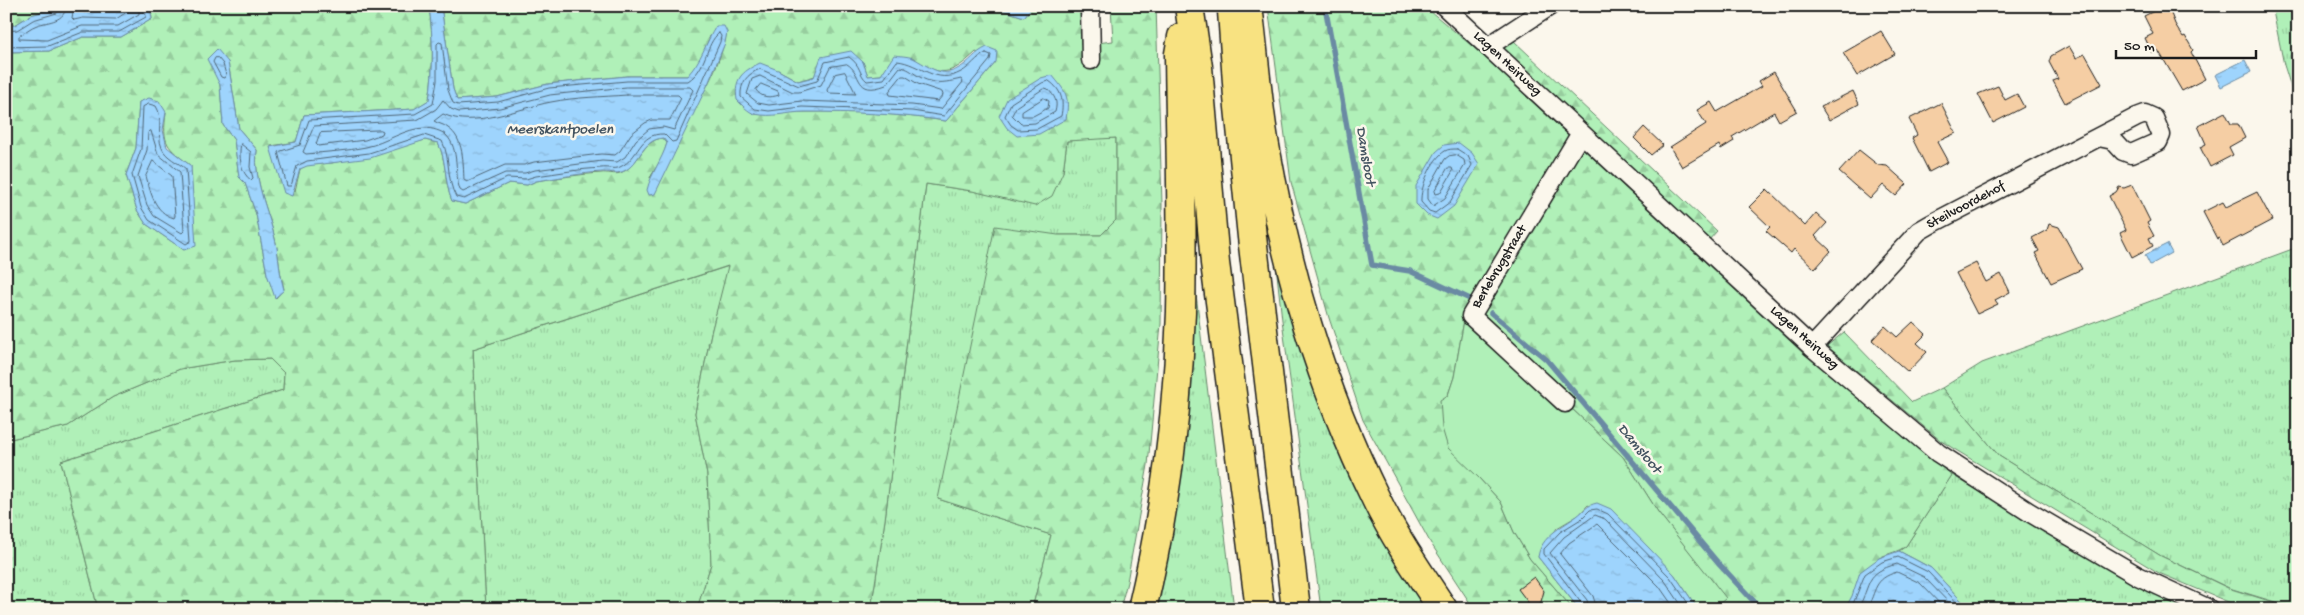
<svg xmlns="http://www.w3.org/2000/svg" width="2304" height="615" viewBox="0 0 2304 615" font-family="'Gochi Hand',sans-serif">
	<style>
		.grass { fill: url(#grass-tufts); stroke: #66866a }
		.forest { fill: url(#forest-firs); stroke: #66866a; fill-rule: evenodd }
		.green { fill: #b0f0b8; stroke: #66866a }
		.water { fill: url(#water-ripples); stroke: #6a8aa3 }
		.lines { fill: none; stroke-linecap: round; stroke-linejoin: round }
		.shore { stroke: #506676; stroke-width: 1 }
		.stream { stroke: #6a8aa3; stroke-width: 5.5 }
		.building { fill: #f5cea4; stroke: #1c1c1c }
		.street-casing { stroke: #1c1c1c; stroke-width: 21 }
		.highway-casing { stroke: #1c1c1c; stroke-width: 31 }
		.street { stroke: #fbf7ec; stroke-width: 18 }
		.highway { stroke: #f8e281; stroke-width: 28 }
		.labels { text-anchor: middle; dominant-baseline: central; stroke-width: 5; stroke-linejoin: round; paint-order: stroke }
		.street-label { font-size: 14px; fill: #1c1c1c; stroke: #fbf7ec }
		.water-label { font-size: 15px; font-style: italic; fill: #435360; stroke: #fbf7ec }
	</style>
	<defs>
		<pattern id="grass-tufts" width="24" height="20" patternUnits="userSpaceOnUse" patternTransform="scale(1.25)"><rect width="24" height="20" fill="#b0f0b8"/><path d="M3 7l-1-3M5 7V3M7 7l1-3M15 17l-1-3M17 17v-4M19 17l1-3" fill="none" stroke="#97cd9e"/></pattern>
		<pattern id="forest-firs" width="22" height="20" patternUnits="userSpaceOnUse" patternTransform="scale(1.25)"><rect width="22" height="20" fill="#b0f0b8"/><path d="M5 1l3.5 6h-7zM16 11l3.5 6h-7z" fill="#97cd9e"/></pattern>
		<pattern id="water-ripples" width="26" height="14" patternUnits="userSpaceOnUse" patternTransform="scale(1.25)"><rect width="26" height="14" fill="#9ed4fd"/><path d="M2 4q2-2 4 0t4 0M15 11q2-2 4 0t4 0" fill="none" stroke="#88b5d8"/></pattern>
	</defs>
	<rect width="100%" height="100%" fill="#fbf7ec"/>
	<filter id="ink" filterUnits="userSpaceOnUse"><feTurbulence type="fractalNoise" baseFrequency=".02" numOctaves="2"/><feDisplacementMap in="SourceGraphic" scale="10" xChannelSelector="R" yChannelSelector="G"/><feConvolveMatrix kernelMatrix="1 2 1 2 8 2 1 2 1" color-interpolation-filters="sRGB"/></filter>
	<g filter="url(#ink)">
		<!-- grass -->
		<path class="grass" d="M2272 6H2298V109L2284 65Z
			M1099 138H1116V220L1101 235H1058L938 499 1051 535 1032 609H871L885 520 926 184 972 191 1063 172 1067 141Z
			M1273 237 1428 609H1321L1282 320Z
			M2298 247V609L2229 588 2161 556 1999 456 1942 388 1982 363Z
			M1192 261 1234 609H1153Z
			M729 266 711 333 695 413 707 475 711 564 697 609H486L473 349Z
			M270 359 284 373 283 390 61 461 98 609H6V440L68 426 113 397 180 369 235 360Z
			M1952 475 2110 570 2190 609H1969L1931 568 1899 551 1906 546Z"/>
		<!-- forest -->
		<path class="forest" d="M6 6H63L31 15 15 25 6 26Z
			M150 6H429C433 37 434 69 429 100L415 109 304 115 296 142 271 146 295 191 300 169 307 165 332 163 425 140 438 143C447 161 444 182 452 201L465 204 509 183 527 185 536 181C558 178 580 174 601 173 607 172 615 175 620 173 640 166 641 140 663 138L667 143 663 156 650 178C678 133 716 85 727 32L710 36 699 64 687 76H627L548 84 497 97 457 100 453 89 441 6H990L1024 17 1033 6H1080L1081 45 1113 41 1111 6H1156L1162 204 1161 324 1148 465 1127 582 1120 609H1032L1051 535 938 499 995 226 1058 235H1101L1116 220V138L1067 141 1063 172 1052 196 1035 206 972 191 926 184 885 520 871 609H697L711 564 707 475 695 413 711 333 728 266 473 349 486 609H98L61 461 283 390 284 373 270 359 235 360 180 369 113 397 68 426 6 440V52L49 51 83 37H121L152 19ZM976 52 996 62 946 121C899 114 851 111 803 112 785 112 770 116 753 114L778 70 798 81 863 62 868 76 881 75 912 57C941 78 950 76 976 52ZM228 62 239 129 257 150C253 184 271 215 277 248 279 262 280 275 284 289L276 298 267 274 256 214 245 183 239 176 234 140 223 125 220 85ZM139 102 166 112C162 145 166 146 191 166L184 250 146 224 137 210 126 175 136 148Z
			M1268 6H1424L1478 51 1804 354 1952 475 1906 546C1898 552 1889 553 1881 557 1867 565 1854 596 1845 609H1714L1725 598 1658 512 1623 457 1466 309 1454 377 1448 395 1479 478 1501 502 1514 532 1530 559 1573 609H1474L1430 542 1363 420 1329 318 1291 182Z
			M1514 41 1717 231 1708 241 1500 49Z
			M1844 332 1912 402 1942 388 1999 456 2161 556 2228 588 2295 609H2245L2159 573 1941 441 1827 346Z"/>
		<!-- green -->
		<path class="green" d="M1466 309 1623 457 1658 512 1726 598 1714 609H1698L1674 574 1632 532 1588 505 1579 515 1557 528 1538 557 1579 609H1573L1530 559 1514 532 1501 502 1479 478 1448 448 1442 428 1440 400 1448 395 1454 377Z"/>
		<!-- water -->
		<path class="water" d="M63 6H150L152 19 121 37H83L49 51 6 52V26L15 25 31 15Z
			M429 6H441L453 89 457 100 497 97 548 84 627 76H687C702 60 705 44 716 26H724L727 32 725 43 708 84 655 194 649 195 647 190C651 173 662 160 667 143L663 138C642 140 641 161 626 170 617 175 613 172 603 172 581 173 558 178 536 181L527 185 509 183 465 204 452 201C444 182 447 161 438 143L425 140 370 158 307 166 300 169 292 196 284 193 270 147 296 142 304 115 414 109 429 100C434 69 433 37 429 6Z
			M990 6H1033L1024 17Z
			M987 47 997 51 996 62 946 121C899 114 852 112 805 112 788 112 772 118 755 114 748 112 742 105 737 100 734 79 741 72 760 63L778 70 798 81 814 77 821 57 851 51 863 62 868 76 881 75 894 55C900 56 908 56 913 58 929 66 941 79 959 68 970 62 974 53 987 47Z
			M217 49 228 62 239 129 257 150C253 184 271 215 277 248 279 262 280 276 284 290L275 298 267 274 256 214 245 183 239 177 234 140 223 125 220 85 207 59Z
			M2245 60 2251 72 2221 87 2215 75Z
			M1052 75C1066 92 1070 96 1066 119L1039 134 1017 136 1007 128 999 116 1007 99 1041 78Z
			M149 98 159 101 166 112 163 130 167 147 191 166 196 246 184 250 146 224 137 210 126 175 136 148 139 102Z
			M1459 143 1472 153 1479 164 1454 206 1437 219 1427 215 1416 204V186L1436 152 1444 145Z
			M2167 244 2172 253 2150 265 2145 255Z
			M1597 503 1611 509 1649 548 1674 574 1698 609H1579L1538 557C1541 536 1562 527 1577 516 1585 510 1587 505 1597 503Z
			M1899 551 1931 568 1969 609H1845L1852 596 1860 572 1879 558Z"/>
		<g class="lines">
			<!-- shore -->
			<path class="shore" d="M66 6C65 22 49 21 37 25 31 27 25 32 19 36V39L47 40 82 26H118L139 14V6
				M74 6 72 18 74 20 83 18 116 19 130 10 131 6
				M6 31 17 30 33 20 57 13 60 6
				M719 33 721 36 720 42 676 141 672 142 664 134C638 133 640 158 620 167 615 170 608 167 601 168 580 169 558 173 536 176L526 179 507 178 464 199 456 197C446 179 451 159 442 141L424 135 369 153 307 161 297 166 291 186H287L278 152 300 145 309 120 415 114 433 104 437 81V44L439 42 442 43 448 90 453 103 458 105 498 102 549 88 627 81H688C707 69 705 44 719 33Z
				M6 47 48 46 83 32H119L146 17 145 6
				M986 53 991 55 990 60 944 116 912 111 802 107 769 111 755 109 741 97C740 83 747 74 760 69L799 86 817 81 825 62 849 57C861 65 859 75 867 81L884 79 897 61C920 63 936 86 961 72 971 67 976 57 986 53Z
				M218 58 223 64 226 75 224 78 221 77 213 62 215 58Z
				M847 64C863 73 854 97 886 85L900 67C908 68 912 72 918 76 934 85 944 83 961 79L963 82 941 109 912 105 802 101 769 105 758 103 747 94 752 79 760 76 793 92H799L821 85 830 67Z
				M845 72 856 94 828 93 827 90 835 74Z
				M902 76H905L918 84 942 92 943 95 938 101 890 95 889 92Z
				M1049 81C1062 90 1064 101 1061 116L1037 129 1018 130 1011 125 1005 116 1011 103 1042 83Z
				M761 84 778 91 779 95C770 98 761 98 756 90Z
				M627 87H690L693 90 674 130 663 127 649 129 636 140 625 157 617 162 602 161 535 170 525 173H505L463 192 460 190C454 174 460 149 446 135 442 131 431 128 425 128 405 128 386 143 366 147 347 151 326 152 306 154L303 152 314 126 417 120 436 109 443 100 451 109 459 112 500 108 550 95Z
				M1045 88 1048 89C1055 97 1058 101 1055 112L1035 123 1021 124 1012 115 1016 107Z
				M627 95H678L681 98 670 120H652L645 123 631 134 620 151 615 155 601 154 534 162 524 165H505L467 182 464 180C463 163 464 138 448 128 444 124 438 124 434 121L443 114C474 129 519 108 551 102 576 97 602 97 627 95Z
				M1044 98 1049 101 1048 108 1033 116H1022V112Z
				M149 104 156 106C164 118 156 134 162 148 165 157 179 163 186 169L191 241 186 244 149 220 141 207 132 175 141 149 143 107Z
				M381 130 383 131 382 134 365 140 318 146 316 144 320 133Z
				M151 131 158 154 180 172 184 231 182 233 154 216 147 205 138 176 147 150 148 133Z
				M241 144 251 152 250 167 253 178 251 180C241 174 238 155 241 144Z
				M1457 149 1468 156 1472 165 1450 202 1435 213 1429 211 1421 202C1420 187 1432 159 1445 151 1448 149 1453 149 1457 149Z
				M1456 155 1464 160 1465 165 1445 198 1433 206 1428 199V189L1445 159 1449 156Z
				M153 161 172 176 175 216 174 218C154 212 151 193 146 176Z
				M1448 168H1452L1453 171 1440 193 1436 194 1435 191Z
				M1583 609 1582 604 1544 554V549L1560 532 1581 519 1590 510 1597 509 1608 514 1670 577 1692 609
				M1589 609 1587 600 1550 553 1564 537 1595 515 1605 519 1665 581 1684 609
				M1597 609 1593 596 1560 554 1569 543 1597 524 1659 586 1675 609
				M1851 609 1865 574 1882 562 1898 557 1928 572 1963 609
				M1858 609C1872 583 1864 573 1897 564L1924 577 1955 609
				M1867 609C1877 590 1873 579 1897 572L1920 583 1945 609"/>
			<!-- stream -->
			<path class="stream" d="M1325 6 1372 265 1410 271 1470 299
				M1491 313 1547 360 1718 563 1761 609"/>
		</g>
		<!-- building -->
		<path class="building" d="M2164 6H2168L2175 24 2183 37 2185 36 2193 50 2191 52 2205 79 2182 91 2158 50 2152 53 2145 38 2153 34 2144 16Z
			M1881 31 1895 54 1857 76 1843 53Z
			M2069 46 2076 58 2085 54 2102 84 2065 103 2053 81 2058 79 2049 62 2051 56Z
			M1774 72 1797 111 1779 121 1774 112 1732 137 1734 141 1721 149 1719 145 1682 167 1670 147 1706 124 1697 110 1711 102 1717 112 1762 86 1759 81Z
			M1998 86 2005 100 2017 94 2024 107 1993 123 1978 94Z
			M1853 91 1859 104 1829 120 1821 107Z
			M1941 103 1956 133 1937 142 1948 162 1929 172 1912 138 1917 135 1909 119Z
			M2225 112 2231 124H2238L2245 138 2229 147 2233 155 2210 167 2200 147 2206 144 2198 126Z
			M1644 127 1663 145 1651 155 1634 138Z
			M1859 150 1878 165 1887 166 1907 184 1896 196 1883 185 1870 199 1839 172Z
			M2132 185 2150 221 2147 223 2154 236 2149 238 2153 246 2132 257 2120 233 2126 230 2109 196 2116 192 2119 187 2124 188Z
			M1767 189 1805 226 1816 213 1827 223 1815 236 1831 251 1815 269 1794 249 1791 253 1766 231 1770 227 1749 207Z
			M2257 192 2272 220 2223 246 2219 238 2217 239 2203 212 2223 202 2226 207Z
			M2049 224 2059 227 2082 269 2051 283 2035 253 2039 251 2032 238 2047 230Z
			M1976 263 1986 282 2001 274 2010 292 1995 300 1998 304 1977 314 1956 273Z
			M1913 322 1926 334 1917 343 1927 352 1908 372 1872 340 1885 326 1897 337Z
			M1534 577 1544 591 1539 609H1533L1518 589Z"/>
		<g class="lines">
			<!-- street casing -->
			<g class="street-casing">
				<path id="street" d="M1090 6 1091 60
					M1444 6 1812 347 1938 453 2029 512 2138 576 2209 609
					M1489 46 1550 6
					M1812 347 1919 231 1931 224 2137 117 2145 114 2154 118 2161 135 2158 142 2131 154 2123 151 2113 140 2099 137
					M1565 403 1471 316 1581 133"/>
			</g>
			<!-- highway casing -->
			<g class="highway-casing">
				<path id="highway" d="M1189 6 1198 67 1215 263 1260 609
					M1248 6C1254 52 1257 100 1265 146 1287 270 1320 385 1376 499 1393 535 1421 576 1443 609
					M1232 11 1238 97 1252 237 1296 609
					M1142 609C1165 512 1178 412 1181 312 1183 226 1180 140 1179 54L1182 37"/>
			</g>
			<!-- street -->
			<use href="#street" class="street"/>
			<!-- highway -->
			<use href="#highway" class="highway"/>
		</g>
	</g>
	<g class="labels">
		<!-- street labels -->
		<g class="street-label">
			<text transform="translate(1507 64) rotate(43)">Lagen Heirweg</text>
			<text transform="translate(1966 206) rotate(-28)">Steilvoordehof</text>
			<text transform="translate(1500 267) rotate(-59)">Berlebrugstraat</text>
			<text transform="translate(1804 338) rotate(42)">Lagen Heirweg</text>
		</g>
		<!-- water labels -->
		<g class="water-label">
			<text x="560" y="130">Meerskantpoelen</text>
			<text transform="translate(1365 156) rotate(80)">Damsloot</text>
			<text transform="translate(1639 449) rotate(50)">Damsloot</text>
		</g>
	</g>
	<!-- margin -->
	<rect width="2304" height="615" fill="none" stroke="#fbf7ec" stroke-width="25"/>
	<rect x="12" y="12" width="2279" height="590" fill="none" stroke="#1c1c1c" stroke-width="2" filter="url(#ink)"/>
	<!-- scale -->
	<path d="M2116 50v8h140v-8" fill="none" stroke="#1c1c1c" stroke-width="2.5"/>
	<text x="2124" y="50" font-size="15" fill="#1c1c1c" stroke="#fbf7ec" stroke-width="4" paint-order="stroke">50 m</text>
</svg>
